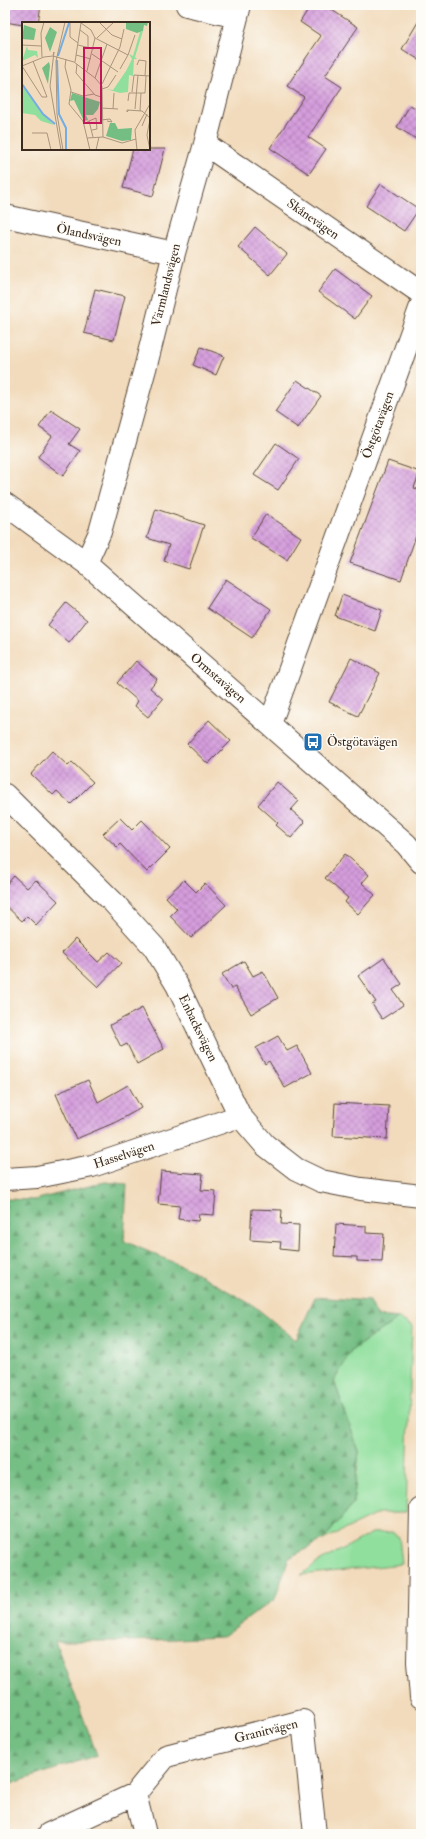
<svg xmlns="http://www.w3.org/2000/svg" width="426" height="1839" viewBox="0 0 426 1839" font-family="'IM FELL Double Pica',serif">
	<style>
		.green { fill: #90df9d; stroke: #66845e }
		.forest { fill: url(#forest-firs); stroke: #587451 }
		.building { fill: url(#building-cross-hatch) }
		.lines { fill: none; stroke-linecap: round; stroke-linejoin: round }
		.street-casing { stroke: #564536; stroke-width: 24 }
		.street { stroke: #fff; stroke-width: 22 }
		.labels { text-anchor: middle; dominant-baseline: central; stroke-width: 3; stroke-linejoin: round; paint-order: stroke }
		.street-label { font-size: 13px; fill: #3b2a1e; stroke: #fdfcf7 }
		.poi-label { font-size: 13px; fill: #3b2a1e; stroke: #fdfcf7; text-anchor: start }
		.inset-river { fill: none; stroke: #74ade3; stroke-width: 2 }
		.inset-road { fill: none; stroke: #a9947d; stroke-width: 1 }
		.view { fill: #c2185b; fill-opacity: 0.15; stroke: #c2185b; stroke-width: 2 }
		.inset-edge { fill: none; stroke: #3b2a1e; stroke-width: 2 }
	</style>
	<defs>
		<pattern id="forest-firs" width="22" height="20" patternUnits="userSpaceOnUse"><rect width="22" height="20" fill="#74be84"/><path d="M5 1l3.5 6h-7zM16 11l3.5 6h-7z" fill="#609b6b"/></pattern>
		<pattern id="building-cross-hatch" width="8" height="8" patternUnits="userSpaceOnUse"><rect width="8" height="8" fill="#d59ddd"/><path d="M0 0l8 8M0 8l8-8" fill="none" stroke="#ae80b3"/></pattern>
	</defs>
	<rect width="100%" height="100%" fill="#fdfcf7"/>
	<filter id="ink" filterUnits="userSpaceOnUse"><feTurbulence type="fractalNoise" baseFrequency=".025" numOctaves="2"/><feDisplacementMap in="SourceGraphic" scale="8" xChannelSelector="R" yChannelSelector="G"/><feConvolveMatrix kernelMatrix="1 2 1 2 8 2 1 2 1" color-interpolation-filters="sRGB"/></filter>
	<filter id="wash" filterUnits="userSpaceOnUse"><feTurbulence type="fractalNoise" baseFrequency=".012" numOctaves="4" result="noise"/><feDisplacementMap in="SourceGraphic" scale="16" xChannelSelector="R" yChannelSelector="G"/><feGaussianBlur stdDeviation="0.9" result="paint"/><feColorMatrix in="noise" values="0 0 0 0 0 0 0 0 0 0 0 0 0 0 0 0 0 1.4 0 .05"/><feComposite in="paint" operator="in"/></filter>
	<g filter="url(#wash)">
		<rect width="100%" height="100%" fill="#f2dbbc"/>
		<!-- green -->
		<path class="green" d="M399 1318 412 1326 406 1513H379L323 1540 353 1504 359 1452 334 1381 352 1350Z
			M392 1532 399 1537 402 1564 301 1575 317 1563 372 1533Z"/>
		<!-- forest -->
		<path class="forest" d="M105 1182 127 1184 124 1241 191 1270 254 1306 296 1340 315 1297 370 1301 377 1316 399 1318 352 1350 334 1381 359 1452 353 1504 323 1540 289 1558 275 1599 222 1637 131 1641H55L97 1755 5 1786V1199L34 1200Z"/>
		<g id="blocks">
			<!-- building -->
			<path class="building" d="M5 5H41L38 23H23V25L5 22Z
				M311 5H324L358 27 325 76 342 87 308 137 326 149 309 174 270 148 304 97 287 86 321 36 300 22Z
				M421 17V61L402 49Z
				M410 105 421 111V142L397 127Z
				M133 149H165L153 196 123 188Z
				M381 184 419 209 404 231 366 206Z
				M255 227 287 254 270 275 238 247Z
				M335 269 372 296 355 319 318 292Z
				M95 289 125 296 114 340 84 333Z
				M201 347 224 356 216 375 193 365Z
				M297 380 321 396 298 428 275 412Z
				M51 410 80 429 69 444 80 451 63 476 38 457 52 436 39 427Z
				M276 443 299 459 278 490 254 475Z
				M388 461 420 472 414 488 421 490V521L401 580 350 563Z
				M156 509 204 525 189 569 164 561 169 545 147 538Z
				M266 514 301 537 287 560 251 538Z
				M226 579 271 609 252 638 207 608Z
				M342 595 382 610 375 631 335 616Z
				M66 603 87 620 69 643 48 625Z
				M351 658 380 673 358 716 329 702Z
				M136 661 157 679 150 688 163 699 148 717 135 706 138 701 117 683Z
				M209 720 231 741 208 764 187 744Z
				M52 751 68 766 72 762 93 782 71 804 57 791 53 795 31 774Z
				M277 782 299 801 291 810 305 822 291 838 276 825 278 823 258 805Z
				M120 818 132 830 142 820 170 849 147 872 120 844 117 847 103 834Z
				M345 854 369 875 362 883 375 895 358 914 345 902 348 898 325 878Z
				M14 876 27 888 36 880 58 901 36 925 27 916 22 921 5 905V886Z
				M184 880 196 892 205 883 226 905 191 938 170 916 177 909 166 897Z
				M75 939 98 962 109 952 121 963 98 987 62 953Z
				M384 958 402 984 393 990 403 1005 382 1019 372 1004 376 1002 358 976Z
				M244 961 253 976 263 971 278 998 251 1014 235 987 231 989 222 974Z
				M142 1008 164 1049 137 1064 127 1044 121 1047 110 1025Z
				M278 1036 287 1051 297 1046 312 1073 285 1088 269 1061 265 1064 256 1048Z
				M88 1080 98 1102 128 1085 141 1108 116 1122 76 1139 56 1094Z
				M335 1103 389 1106 387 1139 333 1136Z
				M161 1171 203 1174 201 1190 216 1191 214 1215 199 1214 198 1221 178 1219 180 1206 158 1204Z
				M252 1209 282 1210 281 1224 299 1225 298 1251 280 1249 281 1242 250 1240Z
				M336 1224 366 1226V1233L384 1234 382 1262 357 1261V1257L334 1256Z"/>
		</g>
	</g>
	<g filter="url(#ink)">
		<use href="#blocks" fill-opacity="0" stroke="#564536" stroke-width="1"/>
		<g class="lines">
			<!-- street casing -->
			<g class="street-casing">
				<path id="street" d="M187 5 237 17
					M205 144 421 293
					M5 216 174 253
					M5 504 86 563 406 844 421 862
					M86 563 100 532 146 365 174 253 205 144 240 5
					M270 724 421 306
					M5 795 113 902 154 947 177 985 240 1116 265 1145 296 1169 321 1181 361 1189 421 1196
					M5 1179 37 1177 92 1166 240 1116
					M421 1508 418 1662 421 1697
					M135 1794 166 1756 303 1721 315 1834
					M49 1834 135 1794 145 1834"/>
			</g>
			<!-- street -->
			<use href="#street" class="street"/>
		</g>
	</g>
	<!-- icons -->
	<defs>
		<g id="bus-square" transform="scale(1)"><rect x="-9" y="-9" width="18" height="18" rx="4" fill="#1f6fb2" stroke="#fdfcf7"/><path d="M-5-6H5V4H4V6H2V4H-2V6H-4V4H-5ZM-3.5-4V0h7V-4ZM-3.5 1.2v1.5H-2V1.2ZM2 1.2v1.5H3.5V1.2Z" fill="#fff"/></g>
	</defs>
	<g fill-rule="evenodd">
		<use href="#bus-square" x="313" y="742"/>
	</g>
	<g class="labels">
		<!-- street labels -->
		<g class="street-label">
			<text transform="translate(313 219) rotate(35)">Skånevägen</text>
			<text transform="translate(89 235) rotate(12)">Ölandsvägen</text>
			<text transform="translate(166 285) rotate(-76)">Värmlandsvägen</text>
			<text transform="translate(378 425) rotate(-70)">Östgötavägen</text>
			<text transform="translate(218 678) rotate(41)">Ormstavägen</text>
			<text transform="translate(198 1028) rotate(64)">Enbacksvägen</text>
			<text transform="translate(124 1155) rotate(-18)">Hasselvägen</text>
			<text transform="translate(266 1731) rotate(-14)">Granitvägen</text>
		</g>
		<!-- poi labels -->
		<g class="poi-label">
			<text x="327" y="742">Östgötavägen</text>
		</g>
	</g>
	<!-- overview -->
	<g transform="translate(22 22)">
		<rect width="128" height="128" fill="#f2dbbc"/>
		<path d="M0 63 21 92 32 103 19 99 13 93 0 91Z" fill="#90df9d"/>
		<path d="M104 0H126L125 4 122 3 121 9 115 11 104 7ZM2 3 14 7 12 18 0 17ZM28 5 35 10 28 30 23 16ZM27 40 28 44 26 62 20 46ZM50 71 78 80 76 87 71 93H64L66 98 62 99 52 78 48 79ZM88 101H93L96 107 110 106 109 118 100 119 84 114Z" fill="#74be84"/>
		<path d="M121 9 113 35 115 37H112L111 54 107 53 106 70 98 71 84 67 91 68 104 49 110 37 107 32 111 34 118 10ZM5 24 6 28 15 29 16 36 13 33 0 39Z" fill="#90df9d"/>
		<path class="inset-river" d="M36 34 47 1M35 38 37 92 44 106V128M0 62 21 92 33 102"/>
		<path class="inset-road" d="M48 0V15L56 21M77 0 90 13 100 17M59 1 69 8 73 16 106 33 113 13M58 8 66 14V26M75 16 92 0M0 23 19 24M56 23 72 27M70 32 96 50M31 33 32 30 28 64 39 128M54 33 69 37M20 35 19 11 22 0M44 37 43 45 49 68 47 82 61 99 68 128M53 40 59 1M55 42 54 51 73 73 79 75M115 43 117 38 124 39 123 54M0 44 22 35 31 34 52 40 73 56 80 64 81 115M0 44 20 75H25L11 39M98 47 106 33M65 49 73 16M73 56 85 22M80 62 98 25 102 7M80 67 86 65 94 53M49 70 61 74 72 72M110 70 112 53 128 54M106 79 107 71H123L124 54M79 86 96 87M91 87 92 71M113 87 116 53M107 88 105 90V88L120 89 128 96M118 89 119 71M79 98 88 97 90 100 85 99M67 99 74 96 75 107 70 108M62 102 67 99 71 115M120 104 125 92M10 111H25L29 128M65 116 81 115 100 121 114 117M41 128 35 92 34 39 43 0M74 128 77 115M115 128 113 108 128 82M128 128 125 113 128 97"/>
		<path class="view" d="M62 26H79V101H62Z"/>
		<rect width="128" height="128" class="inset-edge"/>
	</g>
	<!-- margin -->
	<rect width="426" height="1839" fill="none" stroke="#fdfcf7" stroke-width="20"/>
</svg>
